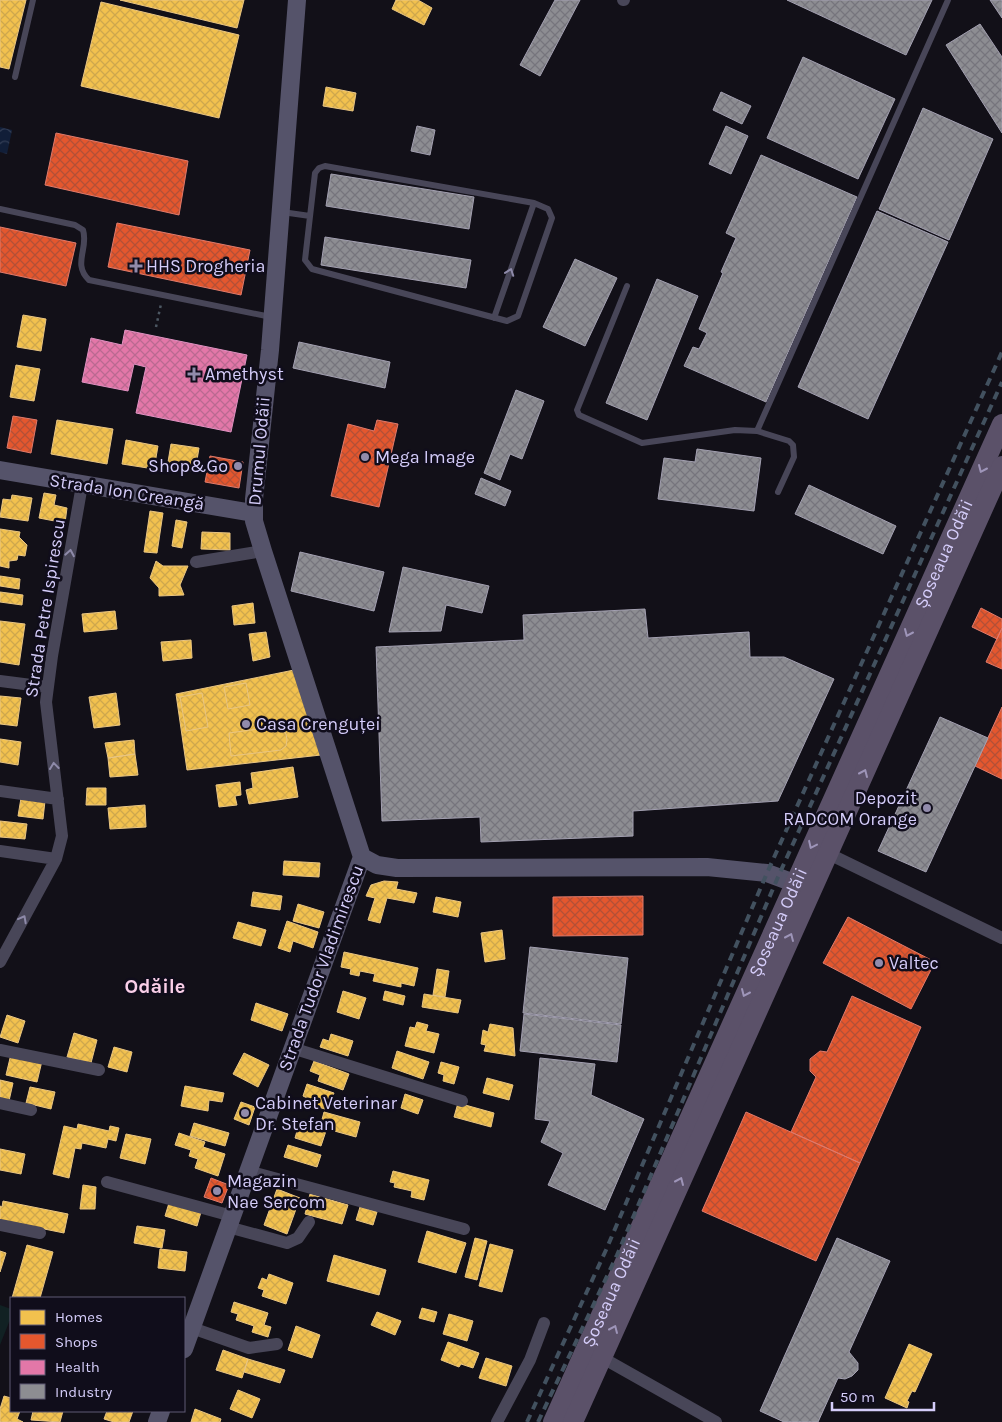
<svg xmlns="http://www.w3.org/2000/svg" width="1002" height="1422" viewBox="0 0 1002 1422" font-family="Karla,sans-serif">
	<style>
		.pitch { fill: #112123 }
		.water { fill: url(#water-waves) }
		.homes { fill: url(#homes-cross-hatch); stroke: #e9c582 }
		.shops { fill: url(#shops-cross-hatch); stroke: #e07a6b }
		.health { fill: url(#health-cross-hatch); stroke: #df91c1 }
		.industry { fill: url(#industry-cross-hatch); stroke: #a3a0b1 }
		.lines { fill: none; stroke-linecap: round; stroke-linejoin: round }
		.path { stroke: #4c5762; stroke-width: 2.5; stroke-dasharray: 2.5 4; stroke-linecap: butt }
		.lane { stroke: #484658; stroke-width: 6 }
		.street { stroke: #484658; stroke-width: 12 }
		.secondary { stroke: #55536a; stroke-width: 18 }
		.primary { stroke: #5b5169; stroke-width: 20 }
		.rail { stroke: #42515f; stroke-width: 4; stroke-dasharray: 8 6; stroke-linecap: butt }
		.oneway { stroke: #8e8aa9 }
		.oneway2 { stroke: #9e95b9 }
		.poi-dot { fill: #918bab; stroke: #100d1b; stroke-width: 2 }
		.labels { text-anchor: middle; dominant-baseline: central; stroke-width: 5; stroke-linejoin: round; paint-order: stroke }
		.poi-label { font-size: 18px; fill: #d5cdfa; stroke: #100d1b; text-anchor: start }
		.street-label { font-size: 18px; fill: #d5cdfa; stroke: #100d1b }
		.quarter-label { font-size: 20px; font-weight: bold; fill: #facfe8; stroke: #100d1b }
	</style>
	<defs>
		<pattern id="water-waves" width="16" height="10" patternUnits="userSpaceOnUse" patternTransform="scale(1.25)"><rect width="16" height="10" fill="#111e38"/><path d="M0 5q4-4 8 0t8 0" fill="none" stroke="#333e56"/></pattern>
		<pattern id="homes-cross-hatch" width="8" height="8" patternUnits="userSpaceOnUse" patternTransform="scale(1.25)"><rect width="8" height="8" fill="#f2c14e"/><path d="M0 0l8 8M0 8l8-8" fill="none" stroke="#cea74d"/></pattern>
		<pattern id="shops-cross-hatch" width="8" height="8" patternUnits="userSpaceOnUse" patternTransform="scale(1.25)"><rect width="8" height="8" fill="#e4572e"/><path d="M0 0l8 8M0 8l8-8" fill="none" stroke="#b35037"/></pattern>
		<pattern id="health-cross-hatch" width="8" height="8" patternUnits="userSpaceOnUse" patternTransform="scale(1.25)"><rect width="8" height="8" fill="#e377a8"/><path d="M0 0l8 8M0 8l8-8" fill="none" stroke="#ba6991"/></pattern>
		<pattern id="industry-cross-hatch" width="8" height="8" patternUnits="userSpaceOnUse" patternTransform="scale(1.25)"><rect width="8" height="8" fill="#8d8d92"/><path d="M0 0l8 8M0 8l8-8" fill="none" stroke="#76757d"/></pattern>
	</defs>
	<rect width="100%" height="100%" fill="#121018"/>
	<!-- pitch -->
	<path class="pitch" d="M0 1305 11 1309V1317L0 1345Z"/>
	<!-- water -->
	<path class="water" d="M0 127 12 130 7 154 0 152Z"/>
	<!-- homes -->
	<path class="homes" d="M0 0H26L9 69 0 67Z
		M120 0H244L237 28Z
		M396 0H418L432 8 424 25 392 9Z
		M101 2 239 35 219 118 81 86Z
		M326 87 356 93 353 111 323 106Z
		M23 315 46 319 41 351 17 347Z
		M16 365 40 369 34 401 10 397Z
		M57 420 113 429 107 464 51 454Z
		M126 440 158 446 154 469 122 464Z
		M171 444 199 448 195 472 167 468Z
		M44 493 56 495 54 505 67 508 65 523 39 518Z
		M12 495 32 498 28 521 0 517 3 499 11 500Z
		M150 511 163 513 157 553 144 552Z
		M176 520 187 522 182 548 172 546Z
		M0 529 20 532 19 537 27 545 25 556 18 555 17 560 9 561V568L0 566Z
		M202 532 230 533V550L201 549Z
		M156 561 163 566H188L180 585 184 595 159 596V588L150 578Z
		M0 576 20 579 19 589 0 586Z
		M0 592 23 595 22 605 0 602Z
		M253 603 255 623 234 625 232 606Z
		M115 611 117 629 84 632 82 614Z
		M0 621 25 624 19 665 0 662Z
		M266 632 270 657 253 661 249 634Z
		M191 640 192 658 163 661 161 642Z
		M294 670 321 755 187 770 176 694Z
		M246 683 250 705 228 709 224 687Z
		M116 693 120 725 94 728 89 697Z
		M202 693 208 727 186 731 180 697Z
		M0 696 21 698 17 726 0 724Z
		M280 726 286 734 287 740 286 746 281 750 231 756 229 733Z
		M0 739 21 742 18 765 0 762Z
		M134 740 135 754 108 758 105 743Z
		M135 754 138 775 110 777 108 758Z
		M293 767 298 797 249 804 246 790 253 788 251 773Z
		M240 782 241 795 235 796 237 805 219 807 216 785Z
		M87 788H106V805H86Z
		M21 798 45 801 43 819 18 816Z
		M145 805 146 827 110 829 108 808Z
		M0 821 27 824 25 839 0 837Z
		M284 861 320 863 319 877 283 875Z
		M384 881 398 882 396 889 417 893 414 903 387 898 380 923 368 920 375 898 366 896 371 885Z
		M253 892 282 896 280 910 251 906Z
		M436 897 461 902 458 917 433 912Z
		M298 904 324 912 319 928 293 921Z
		M287 921 318 932 313 948 293 941 290 952 278 948Z
		M238 922 266 930 261 946 233 938Z
		M502 930 505 959 485 962 481 933Z
		M344 952 418 968 414 986 401 983V987L373 981 375 974 360 971 359 976 350 974 351 969 341 967Z
		M437 969 449 971 445 997 433 995Z
		M343 991 366 998 359 1019 337 1012Z
		M385 991 405 996 403 1005 383 1000Z
		M424 994 461 1000 458 1013 422 1007Z
		M256 1003 288 1014 282 1031 251 1020Z
		M7 1015 25 1021 18 1043 0 1037Z
		M417 1022 428 1025 426 1031 439 1034 434 1053 405 1046 410 1027 415 1028Z
		M490 1024 513 1028 515 1056 484 1051 486 1045 481 1044 483 1030 488 1032Z
		M74 1033 97 1040 91 1063 67 1057Z
		M331 1034 353 1041 348 1056 320 1047 323 1039 329 1041Z
		M114 1047 132 1052 127 1072 108 1067Z
		M397 1051 429 1062 423 1079 392 1068Z
		M244 1053 269 1065 258 1087 233 1074Z
		M11 1054 42 1061 37 1082 6 1075Z
		M314 1061 349 1074 343 1090 318 1081 320 1075 310 1071Z
		M441 1062 459 1067 454 1084 443 1081 444 1075 438 1073Z
		M487 1078 513 1085 509 1100 483 1093Z
		M0 1080 13 1083 9 1101 0 1099Z
		M307 1084 334 1093 328 1110 306 1103 307 1098 303 1096Z
		M185 1086 224 1093 222 1102 209 1100 208 1111 181 1106Z
		M30 1087 55 1092 51 1109 26 1103Z
		M405 1094 423 1100 418 1114 401 1108Z
		M241 1102 255 1107 249 1125 234 1119Z
		M458 1103 494 1113 491 1127 454 1117Z
		M324 1112 360 1122 356 1137 320 1127Z
		M194 1123 229 1133 225 1146 190 1136Z
		M78 1124 109 1131 110 1126 119 1128 116 1141 108 1139 106 1148 82 1143 81 1149 75 1148 69 1178 53 1174 64 1126 77 1129Z
		M299 1124 326 1131 321 1146 295 1138Z
		M179 1133 205 1142 203 1147 225 1154 218 1176 195 1168 198 1159 189 1156 191 1150 175 1145Z
		M126 1134 151 1139 145 1164 120 1158Z
		M288 1145 321 1155 317 1167 284 1157Z
		M0 1149 25 1154 21 1174 0 1170Z
		M393 1171 429 1180 424 1200 411 1197 412 1191 394 1187 395 1183 390 1182Z
		M83 1185 96 1187 95 1209H80Z
		M277 1189 300 1198 287 1234 264 1225Z
		M310 1194 348 1205 342 1224 305 1214Z
		M3 1201 68 1214 64 1233 0 1220V1206L2 1207Z
		M169 1203 201 1212 197 1226 165 1216Z
		M360 1207 377 1212 373 1225 356 1220Z
		M137 1226 165 1230 162 1248 134 1243Z
		M427 1231 466 1243 456 1273 418 1262Z
		M475 1238 487 1241 477 1280 465 1277Z
		M490 1244 513 1250 502 1292 479 1286Z
		M27 1245 53 1252 40 1298H12Z
		M160 1249 187 1252 185 1271 158 1268Z
		M0 1251 6 1253 0 1272Z
		M334 1255 386 1270 379 1295 327 1281Z
		M269 1274 293 1283 286 1304 262 1296 264 1290 258 1288 262 1278 267 1280Z
		M234 1302 268 1313 264 1325 271 1327 268 1337 252 1332 254 1326 236 1320 238 1314 231 1312Z
		M422 1308 437 1312 434 1322 419 1318Z
		M377 1312 401 1321 395 1335 371 1325Z
		M449 1314 473 1321 467 1341 443 1334Z
		M296 1326 320 1335 312 1358 288 1350Z
		M448 1342 479 1353 473 1368 461 1364 459 1367 441 1360Z
		M909 1344 932 1354 915 1392 912 1391 907 1401 909 1402 907 1408 885 1398Z
		M223 1350 248 1359 242 1378 216 1370Z
		M486 1358 512 1366 506 1386 479 1378Z
		M248 1359 285 1370 280 1383 244 1372Z
		M238 1390 260 1399 252 1418 230 1409Z
		M4 1396 11 1398V1411H20L17 1419 23 1422H0V1409Z
		M195 1409 221 1419 220 1422H191Z
		M33 1411H63L60 1422 31 1420Z
		M107 1411H133L129 1422H114L104 1419Z"/>
	<!-- shops -->
	<path class="shops" d="M56 133 188 161 179 215 45 185Z
		M117 223 250 250 241 295 108 267Z
		M0 227 76 243 66 286 0 272Z
		M13 416 37 420 31 453 7 448Z
		M377 420 398 424 379 507 331 496 348 424 374 431Z
		M210 456 243 462 239 488 205 482Z
		M981 608 1002 619V628L997 639 972 627Z
		M1002 628V669L986 662Z
		M1002 707V779L975 766Z
		M643 896V935L553 936V897Z
		M848 917 935 962 911 1009 823 963Z
		M852 996 921 1027 860 1163 791 1132 816 1077 810 1071V1059L820 1051 827 1052Z
		M746 1112 860 1163 816 1261 702 1211Z
		M211 1178 229 1185 222 1203 204 1197Z"/>
	<!-- health -->
	<path class="health" d="M125 330 247 355 231 432 136 413 146 367 134 364 128 391 82 382 91 338 122 345Z"/>
	<!-- industry -->
	<path class="industry" d="M555 0H580L540 76 520 65Z
		M787 0H932L906 55Z
		M990 0H1002V18Z
		M980 24 1002 57V133L946 45Z
		M803 57 895 99 858 179 767 138Z
		M721 92 751 106 742 124 713 110Z
		M923 108 993 139 949 240 879 209Z
		M417 126 435 130 430 155 411 151Z
		M726 126 748 136 731 174 709 164Z
		M761 155 857 197 766 402 684 366 693 347 699 349 707 333 699 329 723 273 721 272 736 238 726 233Z
		M331 174 474 197 469 229 326 206Z
		M877 211 948 242 868 419 798 387Z
		M325 237 471 260 466 288 321 265Z
		M575 259 617 278 585 346 543 327Z
		M657 279 698 296 647 420 606 403Z
		M299 342 390 362 385 388 293 368Z
		M516 390 544 401 522 459 510 454 500 480 484 473Z
		M697 449 761 458 754 511 658 499 664 458 695 462Z
		M481 478 511 491 505 506 475 494Z
		M809 485 896 526 883 554 795 514Z
		M300 552 384 572 374 611 291 591Z
		M403 567 489 586 482 613 446 605 441 631 389 632Z
		M645 609 648 638 749 632 750 657H784L834 679 778 801 633 811V836L481 842 480 817 382 821 376 647 524 640 523 615Z
		M940 717 988 738 926 872 878 851Z
		M530 947 628 958 621 1024 523 1013Z
		M524 1014 621 1025 617 1062 520 1051Z
		M540 1058 595 1064 591 1095 644 1119 605 1210 548 1185 563 1153 541 1142 550 1121 535 1119Z
		M837 1238 890 1261 849 1352 858 1363V1370L852 1376 845 1379 838 1378 818 1422H784L760 1411Z"/>
	<g class="lines">
		<!-- path -->
		<path class="path" d="M156 327 161 304"/>
		<!-- lane -->
		<path class="lane" d="M15 77 33 0
			M325 166 534 203 548 209 552 218 518 316 507 321 312 269 305 260 315 173 319 168Z
			M0 209 75 225 83 230C89 248 72 264 89 280L271 317
			M282 212 310 216
			M627 286 577 410 579 415 642 443 735 430 757 431 789 441 793 445 794 457 778 492
			M494 318 534 203
			M757 431 948 0"/>
		<!-- street -->
		<path class="street" d="M623 0H624
			M196 562 263 551
			M0 681 47 687
			M0 791 58 799
			M0 851 56 859
			M827 853 1002 938
			M0 962 56 859 62 836 46 702 52 656 82 485
			M292 1048 462 1101
			M0 1050 99 1070
			M0 1103 31 1110
			M248 1171 464 1229
			M107 1182 232 1216
			M0 1225 40 1233
			M228 1227 287 1243 298 1238 309 1222
			M192 1328 249 1348 277 1344
			M601 1357 716 1422
			M497 1422 530 1360 544 1323"/>
		<!-- secondary -->
		<path class="secondary" d="M297 0 270 350 254 499V521L263 551 362 857
			M0 470 253 513
			M362 857 377 865 397 868 707 867 767 873 794 883
			M184 1349 362 857
			M157 1422 161 1411"/>
		<!-- primary -->
		<g class="primary">
			<path id="s1" d="M553 1422 1002 424"/>
			<path d="M573 1422 1002 466"/>
		</g>
		<!-- rail -->
		<path class="rail" d="M527 1422 606 1250 767 873 1002 352
			M538 1422 617 1255 778 877 1002 382"/>
	</g>
	<!-- one-way arrows -->
	<defs><path id="oneway-chevron" d="M-2-3.5L2.5 0L-2 3.5" fill="none" stroke-width="1.6" stroke-linecap="round" stroke-linejoin="round" transform="scale(1.25)"/></defs>
	<g class="oneway">
		<use href="#oneway-chevron" transform="translate(510 272) rotate(-70)"/>
		<use href="#oneway-chevron" transform="translate(70 553) rotate(-80)"/>
		<use href="#oneway-chevron" transform="translate(54 766) rotate(-97)"/>
		<use href="#oneway-chevron" transform="translate(23 919) rotate(-62)"/>
	</g>
	<g class="oneway2">
		<use href="#oneway-chevron" transform="translate(982 469) rotate(114)"/>
		<use href="#oneway-chevron" transform="translate(908 633) rotate(114)"/>
		<use href="#oneway-chevron" transform="translate(864 773) rotate(-66)"/>
		<use href="#oneway-chevron" transform="translate(812 845) rotate(115)"/>
		<use href="#oneway-chevron" transform="translate(790 937) rotate(-66)"/>
		<use href="#oneway-chevron" transform="translate(745 993) rotate(114)"/>
		<use href="#oneway-chevron" transform="translate(680 1181) rotate(-66)"/>
		<use href="#oneway-chevron" transform="translate(614 1329) rotate(-66)"/>
	</g>
	<!-- markers -->
	<g class="poi-dot">
		<path d="M133.5 258.5h5v5h5v5h-5v5h-5v-5h-5v-5h5z"/>
		<path d="M191.5 366.5h5v5h5v5h-5v5h-5v-5h-5v-5h5z"/>
		<circle cx="365" cy="457" r="5"/>
		<circle cx="238" cy="466" r="5"/>
		<circle cx="246" cy="724" r="5"/>
		<circle cx="927" cy="808" r="5"/>
		<circle cx="879" cy="963" r="5"/>
		<circle cx="245" cy="1113" r="5"/>
		<circle cx="217" cy="1191" r="5"/>
	</g>
	<g class="labels">
		<!-- poi labels -->
		<g class="poi-label">
			<text x="146" y="266">HHS Drogheria</text>
			<text x="205" y="374">Amethyst</text>
			<text x="375" y="457">Mega Image</text>
			<text x="228" y="466" text-anchor="end">Shop&amp;Go</text>
			<text x="256" y="724">Casa Crenguței</text>
			<text x="917" y="798" text-anchor="end">Depozit<tspan x="917" dy="21">RADCOM Orange</tspan></text>
			<text x="889" y="963">Valtec</text>
			<text x="255" y="1103">Cabinet Veterinar<tspan x="255" dy="21">Dr. Stefan</tspan></text>
			<text x="227" y="1181">Magazin<tspan x="227" dy="21">Nae Sercom</tspan></text>
		</g>
		<!-- street labels -->
		<g class="street-label">
			<text transform="translate(259 451) rotate(-85)">Drumul Odăii</text>
			<text transform="translate(127 492) rotate(9)">Strada Ion Creangă</text>
			<text stroke="none"><textPath href="#s1" startOffset="952">Șoseaua Odăii</textPath></text>
			<text transform="translate(45 608) rotate(-81)">Strada Petre Ispirescu</text>
			<text stroke="none"><textPath href="#s1" startOffset="548">Șoseaua Odăii</textPath></text>
			<text transform="translate(321 968) rotate(-70)">Strada Tudor Vladimirescu</text>
			<text stroke="none"><textPath href="#s1" startOffset="142">Șoseaua Odăii</textPath></text>
		</g>
		<!-- quarter labels -->
		<g class="quarter-label">
			<text x="155" y="986">Odăile</text>
		</g>
	</g>
	<!-- legend -->
	<rect x="10" y="1297" width="175" height="115" fill="#100d1b" stroke="#5f5a74"/>
	<rect x="20" y="1310" width="25" height="15" fill="#f2c14e" stroke="#5f5a74"/>
	<text x="55" y="1322" font-size="15" fill="#d5cdfa">Homes</text>
	<rect x="20" y="1334" width="25" height="15" fill="#e4572e" stroke="#5f5a74"/>
	<text x="55" y="1347" font-size="15" fill="#d5cdfa">Shops</text>
	<rect x="20" y="1360" width="25" height="15" fill="#e377a8" stroke="#5f5a74"/>
	<text x="55" y="1372" font-size="15" fill="#d5cdfa">Health</text>
	<rect x="20" y="1384" width="25" height="15" fill="#8d8d92" stroke="#5f5a74"/>
	<text x="55" y="1397" font-size="15" fill="#d5cdfa">Industry</text>
	<!-- scale -->
	<path d="M832 1402v8h102v-8" fill="none" stroke="#d5cdfa" stroke-width="2.5"/>
	<text x="840" y="1402" font-size="15" fill="#d5cdfa" stroke="#100d1b" stroke-width="4" paint-order="stroke">50 m</text>
</svg>
